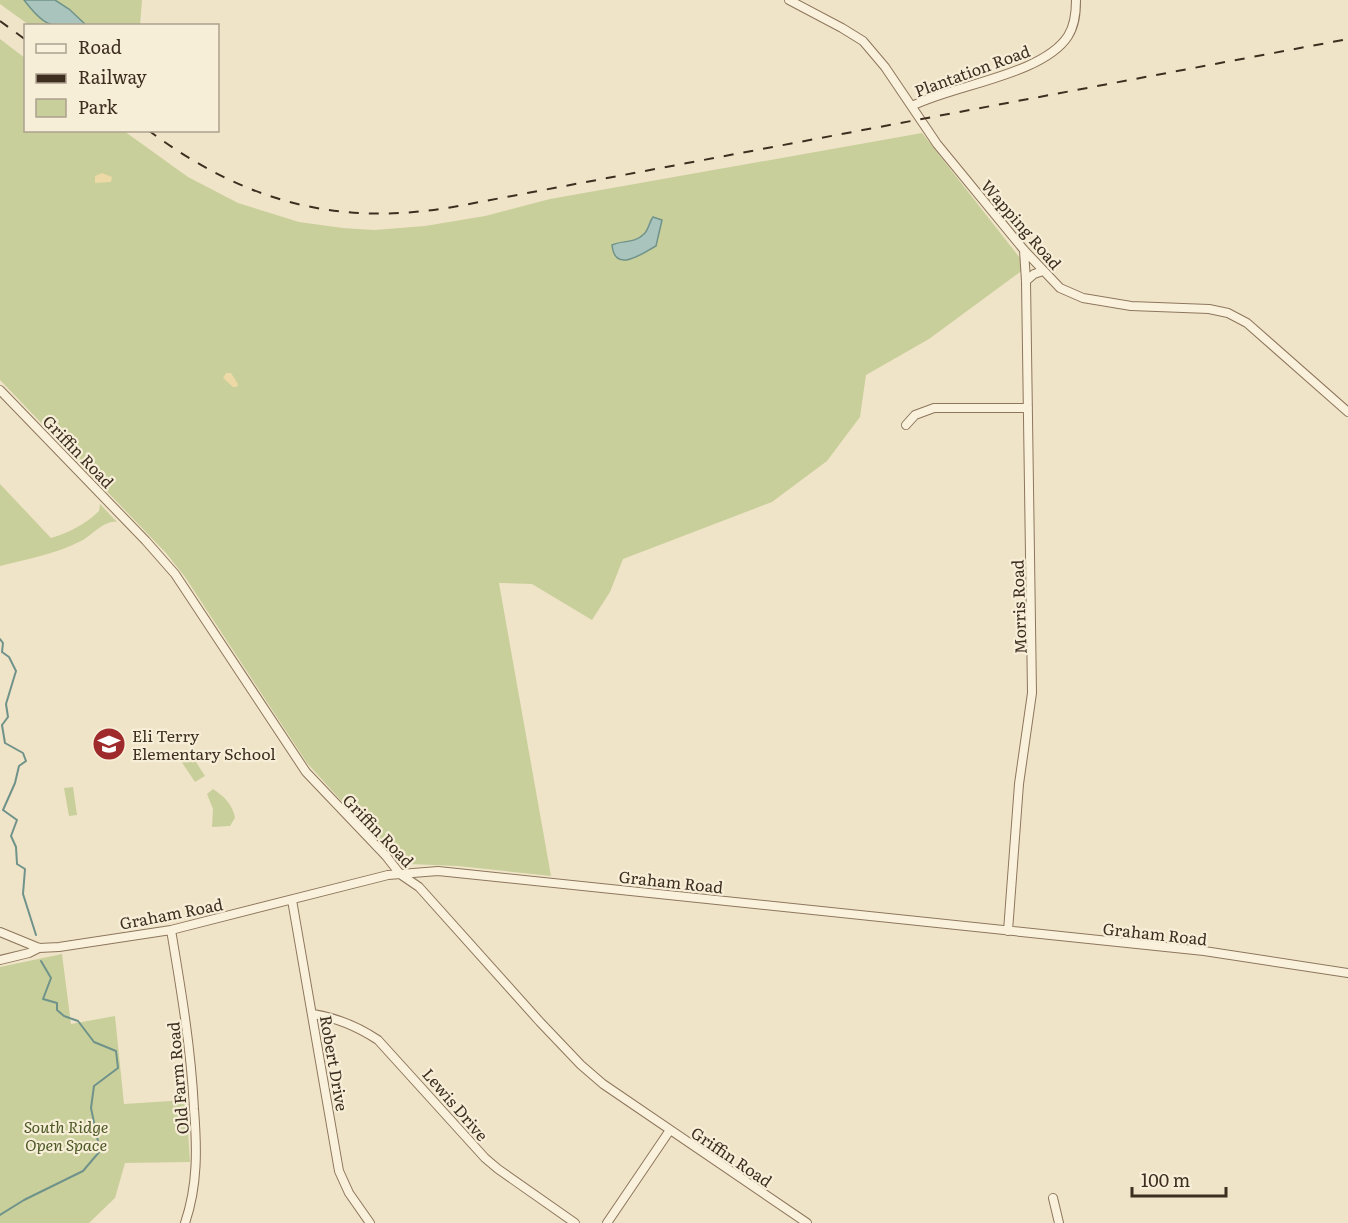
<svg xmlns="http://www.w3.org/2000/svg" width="1348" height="1223" viewBox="0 0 1348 1223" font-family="Literata,serif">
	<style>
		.green { fill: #c9cf9b }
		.sand { fill: #ecd9a5 }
		.water { fill: #a9c4bc; stroke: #6f938a; stroke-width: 1.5 }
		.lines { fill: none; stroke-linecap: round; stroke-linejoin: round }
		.stream { stroke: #6f938a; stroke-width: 2 }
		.minor-casing { stroke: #8d765c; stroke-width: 10 }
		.minor { stroke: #faf1dc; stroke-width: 8 }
		.rail { stroke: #3d2e20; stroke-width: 2; stroke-dasharray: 10 10; stroke-linecap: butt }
		.labels { text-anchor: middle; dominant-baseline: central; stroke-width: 4.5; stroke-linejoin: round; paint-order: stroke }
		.street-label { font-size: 16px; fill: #3d2e20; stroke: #f7eed8 }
		.poi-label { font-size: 16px; fill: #3d2e20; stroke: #f7eed8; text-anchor: start }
		.park-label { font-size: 16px; font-style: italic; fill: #4d5a26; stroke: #f7eed8 }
	</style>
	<rect width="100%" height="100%" fill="#f0e4c8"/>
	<!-- green -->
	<path class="green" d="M0 0H142L140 26 29 25 0 4Z
		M0 39 25 58 26 130 124 131 188 177 238 203 299 222 343 228 374 230 425 226 485 216 550 199 922 133 1027 267 929 339 866 375 860 417 827 461 772 502 623 559 610 592 592 620 532 584 499 583 551 876 458 866 408 864 401 861 354 815 307 763 185 577 166 553 0 380Z
		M0 484 51 538C68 533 86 524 99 511L100 504 117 522C105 519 91 536 81 541 56 554 27 559 0 566Z
		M189 751 205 776 195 782 179 758Z
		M73 787 77 815 69 816 64 788Z
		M213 789C224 796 233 805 235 818L230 826 212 827 213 809 207 794Z
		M62 954 71 1024 115 1016 124 1104 186 1100 190 1162 125 1163 115 1198 89 1223H0V967Z"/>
	<!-- sand -->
	<path class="sand" d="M102 173 112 177 111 182 95 183V176Z
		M226 373H231L238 384 237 387H233L223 378Z"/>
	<!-- water -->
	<path class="water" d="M24 0H55L69 9 86 25C51 26 47 30 24 0Z
		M653 217 662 220 656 246C644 252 615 275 612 245 622 240 634 244 644 234 649 229 649 222 653 217Z"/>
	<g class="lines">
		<!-- stream -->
		<path class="stream" d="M0 639 3 643 2 652 9 657 16 671 6 704 8 717 2 725 5 743 23 753 26 761 19 766 15 783 3 810 17 820 11 836 16 847 17 864 25 869 23 894 36 935
			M0 1215 24 1200 83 1171 100 1151 91 1108 94 1086 118 1068 116 1051 94 1042 78 1021 64 1016 57 1010V1003L43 999 51 978 41 961"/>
		<!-- minor casing -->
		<g class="minor-casing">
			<path id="minor" d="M789 0 842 28 863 41 885 67 937 144 1024 250 1060 288 1083 298 1131 306 1209 309 1228 313 1247 323 1348 412
				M912 106C953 85 1043 75 1068 36 1075 25 1076 13 1076 0
				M1026 281 1034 274 1043 271
				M0 390 146 541 175 574 306 772 386 856 400 874 419 887 540 1022 581 1065 603 1084 807 1223
				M906 425 915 415 934 408H1028
				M292 900 339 1171 349 1193 370 1223
				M171 930C181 989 191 1048 194 1109 197 1148 198 1185 185 1223
				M1008 931 1019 784 1032 693 1026 281 1024 250
				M0 932 39 948 59 947 171 930 388 875 438 871 1204 951 1348 973
				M0 960 29 953 39 948
				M313 1014C338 1018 357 1026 378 1040L485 1158 498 1169 575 1223
				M1053 1198 1059 1223
				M607 1223 670 1130"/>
		</g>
		<!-- minor -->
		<use href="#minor" class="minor"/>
		<!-- rail -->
		<path class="rail" d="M0 21 26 40
			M148 130C243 201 336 227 453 207L1348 39"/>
	</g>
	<!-- icons -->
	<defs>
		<g id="school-disc" transform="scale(1.725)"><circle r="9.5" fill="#9e2a2b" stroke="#f7eed8"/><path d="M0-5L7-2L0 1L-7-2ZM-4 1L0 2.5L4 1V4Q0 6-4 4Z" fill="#fff"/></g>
	</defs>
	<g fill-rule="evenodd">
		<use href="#school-disc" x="109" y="744"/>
	</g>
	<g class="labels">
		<!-- street labels -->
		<g class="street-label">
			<text transform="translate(972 70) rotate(-20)">Plantation Road</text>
			<text transform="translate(1022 224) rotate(49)">Wapping Road</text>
			<text transform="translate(79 451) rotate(46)">Griffin Road</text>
			<text transform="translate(1018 607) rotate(-92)">Morris Road</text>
			<text transform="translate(379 830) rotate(46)">Griffin Road</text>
			<text transform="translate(671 881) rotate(6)">Graham Road</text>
			<text transform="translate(171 913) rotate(-11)">Graham Road</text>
			<text transform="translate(1155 933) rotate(6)">Graham Road</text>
			<text transform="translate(335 1063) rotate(80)">Robert Drive</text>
			<text transform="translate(177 1078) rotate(-95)">Old Farm Road</text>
			<text transform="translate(456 1104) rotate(49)">Lewis Drive</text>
			<text transform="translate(732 1156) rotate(34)">Griffin Road</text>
		</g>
		<!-- poi labels -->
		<g class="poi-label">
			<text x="132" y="735">Eli Terry<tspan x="132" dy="18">Elementary School</tspan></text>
		</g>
		<!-- park labels -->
		<g class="park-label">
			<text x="66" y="1126">South Ridge<tspan x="66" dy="18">Open Space</tspan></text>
		</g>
	</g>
	<!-- legend -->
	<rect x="24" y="24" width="195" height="108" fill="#f7eed8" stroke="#ada18e" stroke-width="1.5"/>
	<rect x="36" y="44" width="30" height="9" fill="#faf1dc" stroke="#ada18e" stroke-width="1.5"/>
	<text x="78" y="54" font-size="18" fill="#3d2e20">Road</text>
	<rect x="36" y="74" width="30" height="9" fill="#3d2e20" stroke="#ada18e" stroke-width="1.5"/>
	<text x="78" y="84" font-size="18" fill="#3d2e20">Railway</text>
	<rect x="36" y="99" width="30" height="18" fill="#c9cf9b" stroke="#ada18e" stroke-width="1.5"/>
	<text x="78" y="114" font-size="18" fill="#3d2e20">Park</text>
	<!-- scale -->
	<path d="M1132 1187v9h94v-9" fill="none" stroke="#3d2e20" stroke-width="3"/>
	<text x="1141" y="1187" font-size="18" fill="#3d2e20" stroke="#f7eed8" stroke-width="4.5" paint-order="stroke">100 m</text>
</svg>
